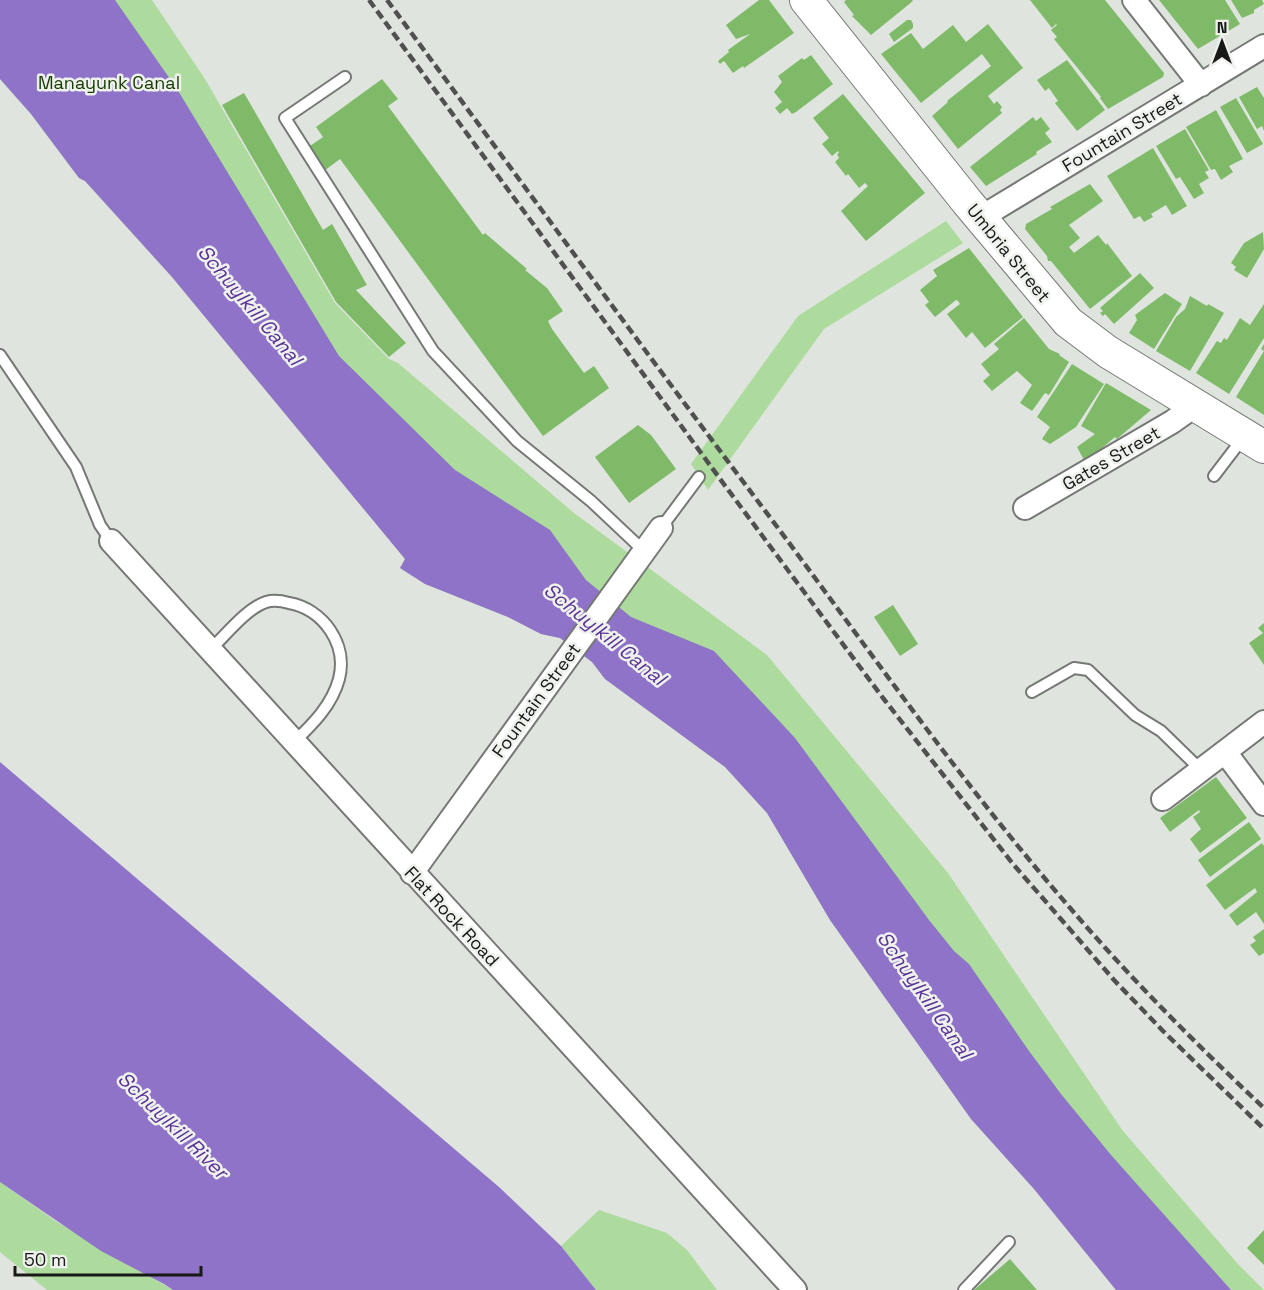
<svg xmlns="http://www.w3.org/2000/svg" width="1264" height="1290" viewBox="0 0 1264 1290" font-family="'Space Grotesk',sans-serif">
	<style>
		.green { fill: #addb9d }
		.water { fill: #8e73c8 }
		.building { fill: #7fba69 }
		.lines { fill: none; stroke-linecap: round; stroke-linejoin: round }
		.service-casing { stroke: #757874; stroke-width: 14 }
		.minor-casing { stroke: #757874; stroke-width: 26 }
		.secondary-casing { stroke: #757874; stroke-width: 34 }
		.service { stroke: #fff; stroke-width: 10 }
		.minor { stroke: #fff; stroke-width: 22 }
		.secondary { stroke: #fff; stroke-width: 32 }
		.rail { stroke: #4f514e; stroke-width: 4.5; stroke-dasharray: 9 4.5; stroke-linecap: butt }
		.labels { text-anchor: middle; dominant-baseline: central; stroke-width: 5; stroke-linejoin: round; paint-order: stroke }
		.park-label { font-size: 18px; fill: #143a01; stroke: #eef1ec }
		.street-label { font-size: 18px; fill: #181917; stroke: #eef1ec }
		.water-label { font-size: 20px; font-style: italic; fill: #5a3297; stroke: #eef1ec }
	</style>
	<rect width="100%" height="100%" fill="#e0e4df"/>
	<!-- green -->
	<path class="green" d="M0 0H152L205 79 335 303 389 359 398 363 574 513 767 655 948 873 1123 1131 1238 1264 1264 1290H1116L1034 1189 971 1119 830 920 767 813 725 767 605 679 592 662 560 638 541 634 508 617 425 584 400 568 405 559 172 277 85 181 79 178 31 114 0 79Z
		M946 221 963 243 824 329 708 490 691 464 798 316Z
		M0 1182 57 1222 173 1290H47L0 1252Z
		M599 1210 667 1233 687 1250 717 1290H596L561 1246Z"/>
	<!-- water -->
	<path class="water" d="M0 0H115L177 89 339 356 455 470 550 530 586 580 631 617 714 651 795 738 929 920 954 951 969 964 1029 1051 1061 1094 1111 1155 1231 1290H1116L1034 1189 971 1119 830 920 767 813 725 767 605 679 592 662 560 638 541 634 508 617 425 584 400 568 405 559 172 277 85 181 79 178 31 114 0 79Z
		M0 762 499 1187 561 1246 596 1290H173L164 1284 101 1251 0 1182Z"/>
	<!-- building -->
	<path class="building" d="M759 0H769L794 33 744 68 743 66 733 73 724 61 720 64 718 61 729 52 728 50 750 34 736 39 726 25Z
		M846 0H912L913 1 871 35 852 16 854 15 844 2Z
		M1030 0H1105L1164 73 1163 77 1108 109 1100 98 1101 97 1054 39 1057 37 1051 30 1057 25 1056 24 1052 28Z
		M1159 0H1225L1240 24 1198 49Z
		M1231 0H1262L1264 4 1254 10V13L1242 18Z
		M907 20H911L913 24V28L894 42 889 34Z
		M988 24 1023 68 988 96 994 104 997 101 1002 107 1000 110 1002 113 958 149 932 116 948 102 947 101 991 66 982 54 921 103 881 54 911 33 923 49 953 25 966 42Z
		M811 55 833 84 796 112 792 114 787 108 780 114 775 108 782 102 774 92 782 82 778 76 802 58 804 60Z
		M1067 60 1105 110 1077 131 1055 103 1058 101 1049 88 1045 91 1037 80Z
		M382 79 398 99 388 106 483 235 485 233 527 269 525 270 547 288 563 311 548 321 552 329 584 373 594 366 609 388 543 436 340 159 324 171 307 148 323 137 316 127Z
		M1257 87 1264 98V131L1262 126 1257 129 1239 97Z
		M244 93 323 230 332 224 367 285 356 290 406 343 389 357 336 302 222 105Z
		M843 94 925 193 866 241 841 211 868 186 865 183 859 188 848 174 846 176 835 162 839 158 837 154 839 153 838 151 832 156 822 144 829 138 813 118Z
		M1236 98 1263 144 1247 153 1220 107Z
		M1216 110 1243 159 1229 166 1233 172 1221 180 1215 169 1211 170 1186 127Z
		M1033 117 1036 121 1041 117 1050 129 1045 133 1052 142 1036 152 1037 154 986 186 970 167Z
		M1185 129 1209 170 1205 172 1209 178 1199 184 1204 193 1194 199 1180 177 1176 179 1156 146Z
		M1153 148 1187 206 1172 215 1166 205 1151 214 1153 217 1144 222 1140 216 1134 219 1107 176Z
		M1090 184 1103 201 1069 225 1080 238 1069 247 1074 253 1098 235 1106 245 1107 243 1132 276 1090 309 1051 261H1048L1047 256 1025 229 1026 224 1052 209 1050 207Z
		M1263 232 1264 249 1247 278 1234 270 1236 267 1231 263 1244 243Z
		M969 248 1023 317 985 348 972 332 966 338 947 314 960 304 958 301 956 300 935 317 925 305 929 302 920 290 937 276 933 270Z
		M1140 273 1154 288 1114 324 1105 314 1103 316 1100 313 1103 311 1100 308Z
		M1165 293 1182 304 1154 349 1129 333 1137 320 1135 315Z
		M1190 296 1207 306 1208 304 1224 313 1190 371 1156 351 1176 317 1185 309Z
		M1264 304V338L1229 394 1196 373 1217 341 1221 343 1224 338 1227 340 1240 318 1250 325Z
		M1024 318 1049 349 1060 354 1059 355 1069 362 1049 395 1045 393 1032 411 1020 403 1032 385 1017 371 992 391 983 381 990 375 981 364 999 349 994 344Z
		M1264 344V415L1236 397 1264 351 1261 349Z
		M1072 364 1104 384 1076 427 1050 444 1042 439 1050 427 1037 417Z
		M1106 383 1151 410 1117 439 1115 437 1101 449 1084 460 1077 447 1095 434 1081 426Z
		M638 425 651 435 676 469 629 503 595 457Z
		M893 605 918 644 900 656 874 617Z
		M1264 623V665L1249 643 1263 633 1258 628Z
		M1216 777 1247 818 1200 853 1190 839 1201 829 1193 817 1200 812 1199 810 1170 832 1160 818Z
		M1249 822 1261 839 1210 877 1198 860Z
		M1262 843 1264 846V924L1256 912 1237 926 1229 915 1257 892 1255 888 1225 910 1206 885Z
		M1264 929V953L1259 956 1250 945 1256 941 1253 937Z
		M1264 1230V1265L1247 1248Z
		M1010 1259 1037 1290H974Z"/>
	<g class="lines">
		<!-- service casing -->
		<g class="service-casing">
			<path id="service" d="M345 77 285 118 433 351 517 441 591 501 644 551
				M0 355 76 467 100 525 111 541
				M1214 476 1243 438
				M661 528 699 477
				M210 650C225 636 247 608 266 602 273 600 282 601 289 603 323 609 348 644 339 679 332 705 313 724 294 742
				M1032 692 1074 668 1088 670 1135 715 1161 731 1201 770
				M964 1290 1009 1242"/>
		</g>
		<!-- minor casing -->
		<g class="minor-casing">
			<path id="minor" d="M1134 0 1201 85
				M980 218 1264 46
				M1025 508 1172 422 1196 405
				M111 541 795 1290
				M1225 752 1264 804
				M1163 799 1264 722
				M412 873 661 528"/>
		</g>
		<!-- secondary casing -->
		<g class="secondary-casing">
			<path id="secondary" d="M806 0 968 203 1068 322 1108 352 1264 447"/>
		</g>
		<!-- service -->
		<use href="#service" class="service"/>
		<!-- minor -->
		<use href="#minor" class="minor"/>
		<!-- secondary -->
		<use href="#secondary" class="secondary"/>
		<!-- rail -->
		<path class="rail" d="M369 0 726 487 883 698 1013 864 1114 980 1163 1031 1264 1129
			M387 0C515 173 642 348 772 520 870 651 963 785 1071 909 1131 979 1197 1045 1264 1108"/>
	</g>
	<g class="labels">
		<!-- park labels -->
		<g class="park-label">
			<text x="109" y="82">Manayunk Canal</text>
		</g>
		<!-- street labels -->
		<g class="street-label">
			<text transform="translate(1122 132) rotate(-31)">Fountain Street</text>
			<text transform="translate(1009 253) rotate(51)">Umbria Street</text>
			<text transform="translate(1111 458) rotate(-30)">Gates Street</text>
			<text transform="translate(536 700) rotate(-54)">Fountain Street</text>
			<text transform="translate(452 916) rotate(47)">Flat Rock Road</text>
		</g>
		<!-- water labels -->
		<g class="water-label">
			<text transform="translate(250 305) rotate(50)">Schuylkill Canal</text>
			<text transform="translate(605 634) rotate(39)">Schuylkill Canal</text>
			<text transform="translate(925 995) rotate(55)">Schuylkill Canal</text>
			<text transform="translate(173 1125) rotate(44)">Schuylkill River</text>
		</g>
	</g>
	<!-- north arrow -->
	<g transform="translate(1222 42)" stroke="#eef1ec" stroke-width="4.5" paint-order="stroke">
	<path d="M0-4.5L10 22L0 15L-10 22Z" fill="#181917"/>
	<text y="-9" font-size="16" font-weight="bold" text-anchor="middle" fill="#181917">N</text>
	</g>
	<!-- scale -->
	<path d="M15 1266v9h186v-9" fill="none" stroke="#181917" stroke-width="3"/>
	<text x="24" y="1266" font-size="18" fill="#181917" stroke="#eef1ec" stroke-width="4.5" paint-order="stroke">50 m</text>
</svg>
